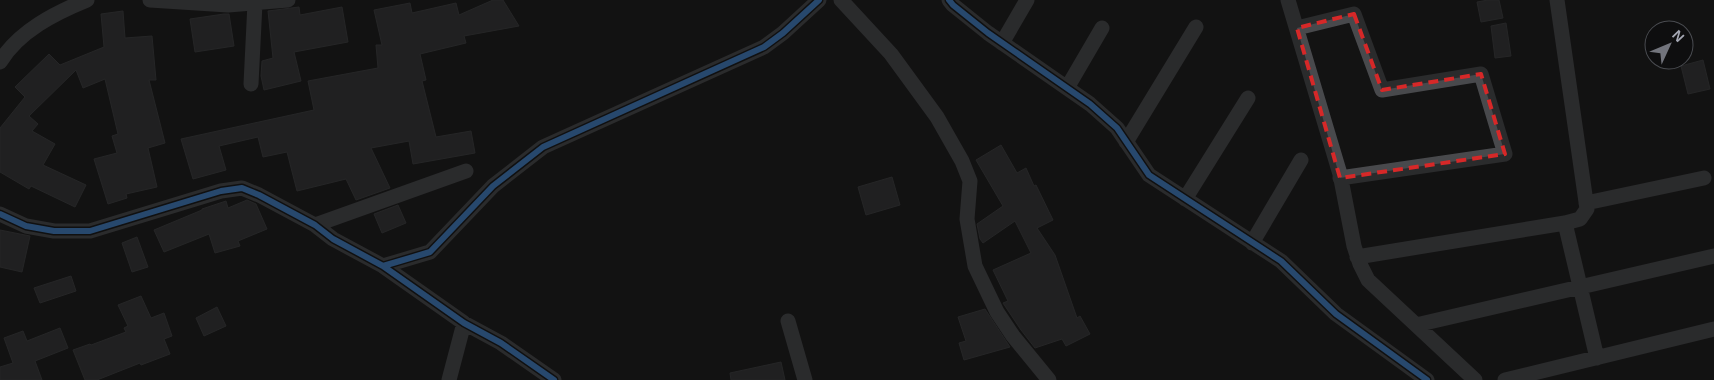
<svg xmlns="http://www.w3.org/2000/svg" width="1714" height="380" viewBox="0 0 1714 380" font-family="Arial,sans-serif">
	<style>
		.building { fill: #323234; stroke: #3c3d3f }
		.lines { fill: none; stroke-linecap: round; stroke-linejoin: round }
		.street { stroke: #48494c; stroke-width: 15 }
		.cycleway-casing { stroke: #0e0e0f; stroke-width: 9 }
		.cycleway { stroke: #408adc; stroke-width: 6 }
		.marked { fill: none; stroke: #d62828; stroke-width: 4; stroke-dasharray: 10 6; stroke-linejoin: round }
	</style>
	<rect width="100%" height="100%" fill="#131313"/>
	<!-- building -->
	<path class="building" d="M493 0H503L519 26 464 36 466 43 420 54 426 80 422 81 436 137 471 131 475 153 413 164 409 141 371 148 390 188 356 200 346 179 297 191 287 152 263 157 258 137 219 146 226 170 193 179 181 139 314 110 308 81 378 68 376 45H382L374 10 410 3 412 13 456 3 459 15Z
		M1488 0H1499L1503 18 1481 22 1477 2Z
		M299 7 300 15 342 7 348 42 294 52 301 81 264 90 261 76 262 61 273 58 268 11Z
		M123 11 125 38 152 36 156 80H149L165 143 148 148 157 187 126 194 127 198 108 204 94 159 117 153 112 136 118 134 105 79 83 88 76 70 29 116 38 124 32 131 55 144 43 165 86 185 75 207 31 186 29 189 0 172V128L25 97 15 87 49 54 60 65 104 47 101 14Z
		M224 14H229L234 46 195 52 190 19Z
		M1506 23 1511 56 1495 58 1491 26Z
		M1703 60 1710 89 1688 94 1681 66Z
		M1001 145 1017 173 1026 168 1034 186 1036 185 1053 220 1037 228 1055 255 1077 318 1080 316 1090 334 1066 346 1062 339 1035 348 1021 330 1003 303 1008 301 993 270 1031 253 1015 221 983 243 980 239 977 224 1003 206 976 160Z
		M892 177 900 205 866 215 858 187Z
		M247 200 256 204 267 229 238 241 240 246 215 253 209 234 164 252 154 230 202 210V209L226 201 228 208Z
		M398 205 406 223 382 233 374 214Z
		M0 230 30 236 22 272 0 267Z
		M137 237 148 267 132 272 122 243Z
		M71 276 76 291 40 303 34 288Z
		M141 296 151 318 164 313 172 336 164 339 170 354 141 365 140 363 97 380H85L73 350 90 344 91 345 126 332 124 328 128 326 118 305Z
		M217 307 226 326 204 336 196 318Z
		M985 309 1010 347 964 360 959 343 966 341 958 317Z
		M60 328 68 348 35 361 42 380H0V367L13 363 4 338 23 331 27 341Z
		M781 362 785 380H731L730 373Z"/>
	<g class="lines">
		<!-- street -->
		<path class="street" d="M150 0 228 5 288 0
			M841 0 891 54 937 117 962 161 970 181 967 219 975 266 997 312 1013 336 1049 380
			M949 0 953 5 988 33 1090 104 1117 128 1149 175 1281 261 1336 314 1427 380
			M1288 0 1340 174 1354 246 1360 264 1368 280 1475 380
			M1297 28 1354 14 1382 90 1481 74 1505 154 1340 178
			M1002 43 1027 0
			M0 62C19 31 55 13 87 0
			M251 84 255 3
			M1067 88 1102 28
			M1126 142 1196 27
			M1185 199 1248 98
			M1586 203 1704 178
			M0 214 26 226 54 231H90L221 191 242 188 259 195 315 225 333 239 383 266 464 323 501 343 554 380
			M1565 223 1597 358
			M315 225 466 171
			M1252 243 1301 160
			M1357 257 1565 223 1580 219 1587 209 1557 0
			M383 266 430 252 493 186 543 147 764 47 783 33 819 0
			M788 321 805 380
			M1416 325 1714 256
			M449 380 464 323
			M1505 380 1714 329"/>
		<!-- cycleway casing -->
		<g class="cycleway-casing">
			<path id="cycleway" d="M949 0 953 5 988 33 1090 104 1117 128 1149 175 1281 261 1336 314 1427 380
				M0 214 26 226 54 231H90L221 191 242 188 259 195 315 225 333 239 383 266 464 323 501 343 554 380
				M383 266 430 252 493 186 543 147 764 47 783 33 819 0"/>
		</g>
		<!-- cycleway -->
		<use href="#cycleway" class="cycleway"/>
	</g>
	<!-- marked area -->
	<path d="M0 0H1714V380H0ZM1354 14 1382 90 1481 74 1505 154 1340 178 1297 28Z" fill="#131313" fill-opacity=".55" fill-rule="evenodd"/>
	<path class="marked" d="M1354 14 1382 90 1481 74 1505 154 1340 178 1297 28Z"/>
	<!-- north arrow -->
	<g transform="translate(1669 45) rotate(46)"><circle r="24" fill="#0e0e0f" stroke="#4a4c51"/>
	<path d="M0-4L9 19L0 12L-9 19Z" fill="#72747c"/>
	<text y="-8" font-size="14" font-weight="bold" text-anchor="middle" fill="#a5a8b4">N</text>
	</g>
</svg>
